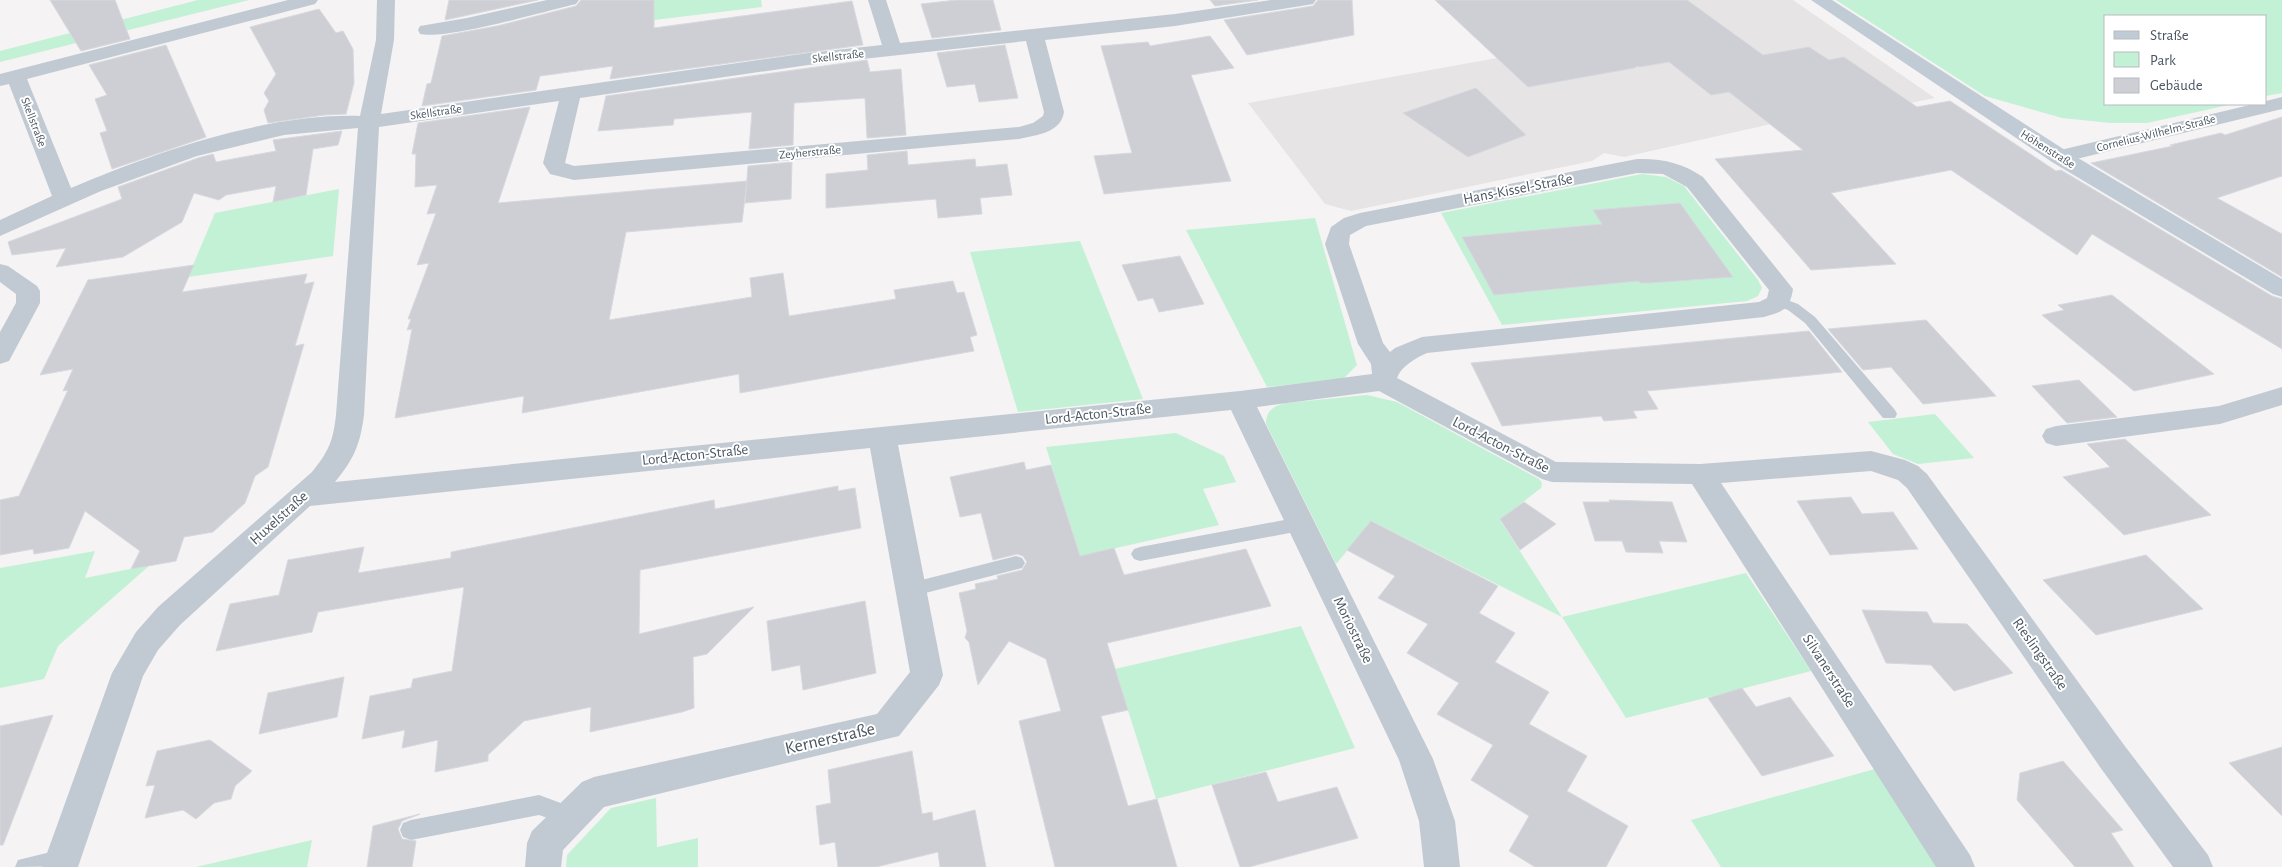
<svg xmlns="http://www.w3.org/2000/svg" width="2282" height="867" viewBox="0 0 2282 867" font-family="'Alegreya Sans',sans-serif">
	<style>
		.education { fill: #e6e4e5 }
		.green { fill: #c3f1d5 }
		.building { fill: #cdcfd5; stroke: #d7d9de }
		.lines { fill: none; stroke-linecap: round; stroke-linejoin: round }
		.lane { fill: #c1cad2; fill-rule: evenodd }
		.street { fill: #c1cad2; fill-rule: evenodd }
		.secondary { fill: #c1cbd6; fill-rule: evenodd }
		.labels { text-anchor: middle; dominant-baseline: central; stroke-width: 4; stroke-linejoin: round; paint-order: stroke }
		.far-street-label { font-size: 12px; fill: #4a5661; stroke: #fff }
		.street-label { font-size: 15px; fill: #4a5661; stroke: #fff }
		.near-street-label { font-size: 18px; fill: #4a5661; stroke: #fff }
	</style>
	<rect width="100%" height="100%" fill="#f5f3f3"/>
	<!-- education -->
	<path class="education" d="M1589 0H1793L1935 98 1818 121 1811 115 1624 157 1604 153 1592 161 1351 211 1325 204 1248 103 1630 34Z"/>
	<!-- green -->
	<path class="green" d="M198 0H249L0 62V51Z
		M654 0H761L762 7 654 20Z
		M1836 0H2282V93L2266 96V16H2106V104H2233L2147 123H2111L2062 118 1985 96Z
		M1642 174 1666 177 1684 186 1758 280 1762 288 1758 296 1747 301 1502 325 1441 213Z
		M339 189 333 256 188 277 215 213Z
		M1315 218 1357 365 1343 379 1267 387 1186 230Z
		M1080 241 1143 399 1018 412 970 252Z
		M1367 395 1397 402 1539 479 1542 483 1541 488 1500 520 1562 617 1746 573 1811 671 1626 718 1562 617 1372 521 1336 564 1266 424C1266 411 1273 406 1286 403Z
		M1935 414 1974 458 1918 464 1893 454 1868 422Z
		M1176 433 1224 456 1236 482 1203 489 1219 525 1080 556 1046 447Z
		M95 551 85 578 150 565 58 646 44 679 0 688V568Z
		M1301 626 1355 748 1156 799 1115 669Z
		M1875 769 1940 867H1721L1691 820Z
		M656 798 657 847 698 838V867H566L567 855 611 808Z
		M312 840 307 867H196Z"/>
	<!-- building -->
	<path class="building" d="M50 0H115L130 39 81 51Z
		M449 0H538L445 20Z
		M581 0H654V28L852 1 863 45 610 79 613 66 540 76 536 90 422 106 427 84 431 83 442 36 497 26 576 6Z
		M957 0H993L1001 30 932 38 921 4Z
		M1210 0H1258L1215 6Z
		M1318 0H1352L1354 35 1247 55 1224 20 1313 6Z
		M1435 0H1687L1763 55 1809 47 1829 60 1844 57 1917 107 1950 101 2056 171 2061 170 2272 296 2282 299V349L2092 234 2077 255 1951 170 1831 193 1896 264 1811 270 1715 159 1803 150 1729 92 1711 95 1669 62 1639 67 1638 66 1634 68 1528 87Z
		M319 9 336 33 343 31 353 49 354 83 346 114 324 115 268 123 264 110 269 101 264 93 276 74 250 27Z
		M1210 36 1234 68 1191 75 1231 181 1104 194 1094 156 1132 153 1101 46 1148 42 1150 46Z
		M166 45 206 137 112 169 100 133 107 131 95 99 107 95 89 65Z
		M1005 45 1018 98 979 102 975 84 947 87 937 53Z
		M867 60 870 72 901 69 906 135 867 138 865 98 794 103 793 145 749 149 752 112 674 119 673 125 598 131 606 96Z
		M1476 88 1526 135 1468 157 1403 113Z
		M530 107 498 203 747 181 742 222 626 232 609 320 752 297 750 278 783 273 789 316 896 299 894 290 953 281 957 293 964 292 977 335 970 337 974 351 740 393 739 374 522 413 524 396 395 418 412 329 407 330 411 319H408L429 263 417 265 436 213 427 214 437 185 415 187 416 154H412L418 123Z
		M2282 117V176L2217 198 2282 234V277L2091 163 2173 146 2170 145 2221 133 2225 135Z
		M342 131 338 145 313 149 306 195 273 202 276 186 226 195 219 200 194 193 182 222 123 257 56 267 66 248 12 255 8 242 122 199 118 187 198 158 213 154 216 162 276 151 273 140Z
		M907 151 908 165 975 159 976 167 1007 164 1012 195 980 198 982 214 938 218 936 199 826 208V174L868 170 867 155Z
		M792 162 791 199 745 203 748 166Z
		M1680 203 1733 277 1649 283H1640L1639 281 1494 295 1462 237 1602 224 1593 210Z
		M1180 256 1204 304 1159 312 1153 298 1138 301 1122 265Z
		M194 265 182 292 307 274 304 284 314 282 295 346 304 344 268 467 255 476 245 503 213 532 184 537 176 561 131 569 140 551 85 511 69 548 34 554 33 549 0 555V500L19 496 68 390 63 391 73 369 40 375 88 280Z
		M2112 295 2214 374 2134 391 2042 315 2064 310 2058 305Z
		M1926 320 1996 396 1923 404 1891 367 1863 370 1828 329Z
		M1809 331 1842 372 1647 391 1658 409 1633 411 1637 418 1604 421 1601 416 1502 426 1471 363Z
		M2079 380 2117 417 2067 423 2032 386Z
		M2125 439 2211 515 2124 535 2063 477 2110 467 2087 444Z
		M1024 462 1026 470 1051 465 1080 556 1114 548 1124 575 1246 549 1271 606 1107 643 1128 710 1101 716 1128 806 1157 799 1177 867H1055L1019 721 1061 711 1046 659 1009 641 978 685 969 642 965 638 967 631 959 593 976 589 975 584 998 579 997 576 1022 570 1027 562 1023 556 1017 554 993 560 981 513 960 517 950 477Z
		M838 486V491L855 488 861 528 640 570 639 634 754 607 707 654 693 657 694 708 682 712 590 732 591 707 524 721 488 755V761L435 772 438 740 402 748 405 730 362 739 370 696 411 688 413 679 452 671 464 587 318 612 312 632 216 651 230 604 279 595 288 560 364 547 358 573 451 558V552L714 500 715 509Z
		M1851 497 1862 514 1893 512 1918 549 1830 555 1797 501Z
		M1609 500 1672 502 1687 542 1659 541 1663 553 1626 552 1622 541H1595L1583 502H1610Z
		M1524 502 1556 524 1520 550 1500 519Z
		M1371 521 1498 586 1479 613 1515 633 1495 662 1549 692 1529 724 1587 756 1567 791 1628 826 1606 867H1535L1509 851 1529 816 1471 780 1493 745 1437 714 1459 683 1407 653 1428 624 1378 598 1395 576 1347 550Z
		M2146 555 2203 609 2096 635 2043 580Z
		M865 601 876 673 803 690 800 665 772 671 767 621Z
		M1862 610 1927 612 1933 623 1967 624 2013 673 1954 691 1931 665 1886 663Z
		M344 677 337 717 259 734 268 693Z
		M1742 688 1756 707 1790 697 1834 756 1762 776 1708 698Z
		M53 715 3 845H0V726Z
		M210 740 252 771 235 786 231 799 214 803 196 819 183 810 145 818 155 785 146 786 157 751Z
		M2282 747V816L2229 763Z
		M912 751 922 814 932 812 933 821 975 810 986 867H940L938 852 876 867H838L835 842 820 845 816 806 831 803 828 770Z
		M2063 761 2123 830 2111 833 2134 867H2075L2017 800 2020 773Z
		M1266 772 1278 802 1337 787 1358 838 1249 867H1240L1212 785Z
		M420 814 402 821 398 829 402 839 416 841 412 867H367L373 826Z"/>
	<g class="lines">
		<!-- lane -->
		<path class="lane" d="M1779 297 1798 304 1815 317 1895 410 1897 414 1895 418H1883L1805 323 1788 310 1774 305 1772 302 1774 299Z
			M1300 517 1306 519 1309 524 1306 529 1300 531 1140 561 1134 559 1131 554 1134 549 1140 547Z
			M1016 556 1022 558 1025 563 1022 568 910 597 904 595 901 590 904 585 910 583Z
			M539 795 577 809 581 816 577 823 570 826 539 815 411 840 403 837 400 830 403 823 411 820Z
			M63 849 71 852 74 859 71 866 15 867 18 860Z"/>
		<!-- street -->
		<path class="street" d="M288 0H318L315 4 27 79 71 188C156 152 267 113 360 116L376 40 377 0H395L394 40 381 114 808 53 882 45 868 0H886L900 43 1175 14 1271 0H1316L1313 4 1307 5 1175 26 1045 40 1064 112C1061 133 1036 135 1019 139L574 180 550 174 543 163 559 101 379 127 364 415C360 445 354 459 335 482L1240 391 1372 374 1371 364 1358 344 1325 244 1331 227 1344 218 1360 213 1637 159C1661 158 1683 163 1703 177L1793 289C1790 309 1783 312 1764 317L1427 353C1416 358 1401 366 1397 378L1556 462 1700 464 1871 451 1905 460 1918 466 1927 474 2124 745 2208 855 2213 867H2173L2100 767 1907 488 1898 480 1871 471 1721 483 1970 855 1975 867H1936L1692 484 1552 482 1542 479 1379 391 1257 407 1433 759 1455 821 1460 867H1424L1419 821 1399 760 1231 410 898 445 943 675 939 685 899 736 604 807 563 850 561 867H525L527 843 532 831 582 782 594 777 877 714 910 672 870 448 310 506 180 625 158 650 143 676 78 867H42L112 673 136 632 158 607 312 472C329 451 333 441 336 415L358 128 284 135 197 156 101 191 0 236V220L52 196 9 84 0 86V74ZM1026 41 1044 112 1043 116 1033 123 1019 127 574 166 565 163 580 98 808 65ZM1637 173 1663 174 1687 187 1769 290 1767 298 1759 302 1422 337 1395 348 1390 352 1383 343 1349 244 1350 235 1366 226Z
			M547 0H579L576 4C546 11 446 40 420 34L418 30 420 26 467 18Z
			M2282 97V109L2060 163 2052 162 2049 157 2052 152 2254 104H2266V101Z
			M0 264 8 266 37 286 40 291V303L9 361 0 364V332L16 303V294L0 282Z
			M2282 387V405L2220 424 2056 446 2046 443 2042 436 2046 429 2056 426 2219 406Z"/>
		<!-- secondary -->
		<path class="secondary" d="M1811 0H1832L2068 152 2282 279V297L2273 294 2052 162Z"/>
	</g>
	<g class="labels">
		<!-- far-street labels -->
		<g class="far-street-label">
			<text transform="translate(838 56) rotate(-6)">Skellstraße</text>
			<text transform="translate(436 112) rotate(-8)">Skellstraße</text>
			<text transform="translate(34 122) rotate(69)">Skellstraße</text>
			<text transform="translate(2156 133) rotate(-14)">Cornelius-Wilhelm-Straße</text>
			<text transform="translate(2048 149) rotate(32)">Höhenstraße</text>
			<text transform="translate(810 152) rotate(-5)">Zeyherstraße</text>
		</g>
		<!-- street labels -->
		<g class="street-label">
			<text transform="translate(1518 189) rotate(-11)">Hans-Kissel-Straße</text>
			<text transform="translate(1098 414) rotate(-6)">Lord-Acton-Straße</text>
			<text transform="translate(1501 445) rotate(27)">Lord-Acton-Straße</text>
			<text transform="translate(695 455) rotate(-6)">Lord-Acton-Straße</text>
			<text transform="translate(279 518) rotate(-42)">Huxelstraße</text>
			<text transform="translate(1353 630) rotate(64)">Moriostraße</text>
			<text transform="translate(2040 654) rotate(55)">Rieslingstraße</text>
			<text transform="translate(1829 671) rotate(57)">Silvanerstraße</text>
		</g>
		<!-- near-street labels -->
		<g class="near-street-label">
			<text transform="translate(830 739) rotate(-13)">Kernerstraße</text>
		</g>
	</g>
	<!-- legend -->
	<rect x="2104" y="15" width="162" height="90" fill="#ffffff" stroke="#b7bbc0"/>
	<rect x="2114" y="31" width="25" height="8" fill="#c1cbd6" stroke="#b7bbc0"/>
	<text x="2150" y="40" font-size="15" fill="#4a5661">Straße</text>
	<rect x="2114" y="52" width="25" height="15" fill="#c3f1d5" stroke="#b7bbc0"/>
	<text x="2150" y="65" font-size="15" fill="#4a5661">Park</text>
	<rect x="2114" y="78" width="25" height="15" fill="#cdcfd5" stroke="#b7bbc0"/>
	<text x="2150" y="90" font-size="15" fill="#4a5661">Gebäude</text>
</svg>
